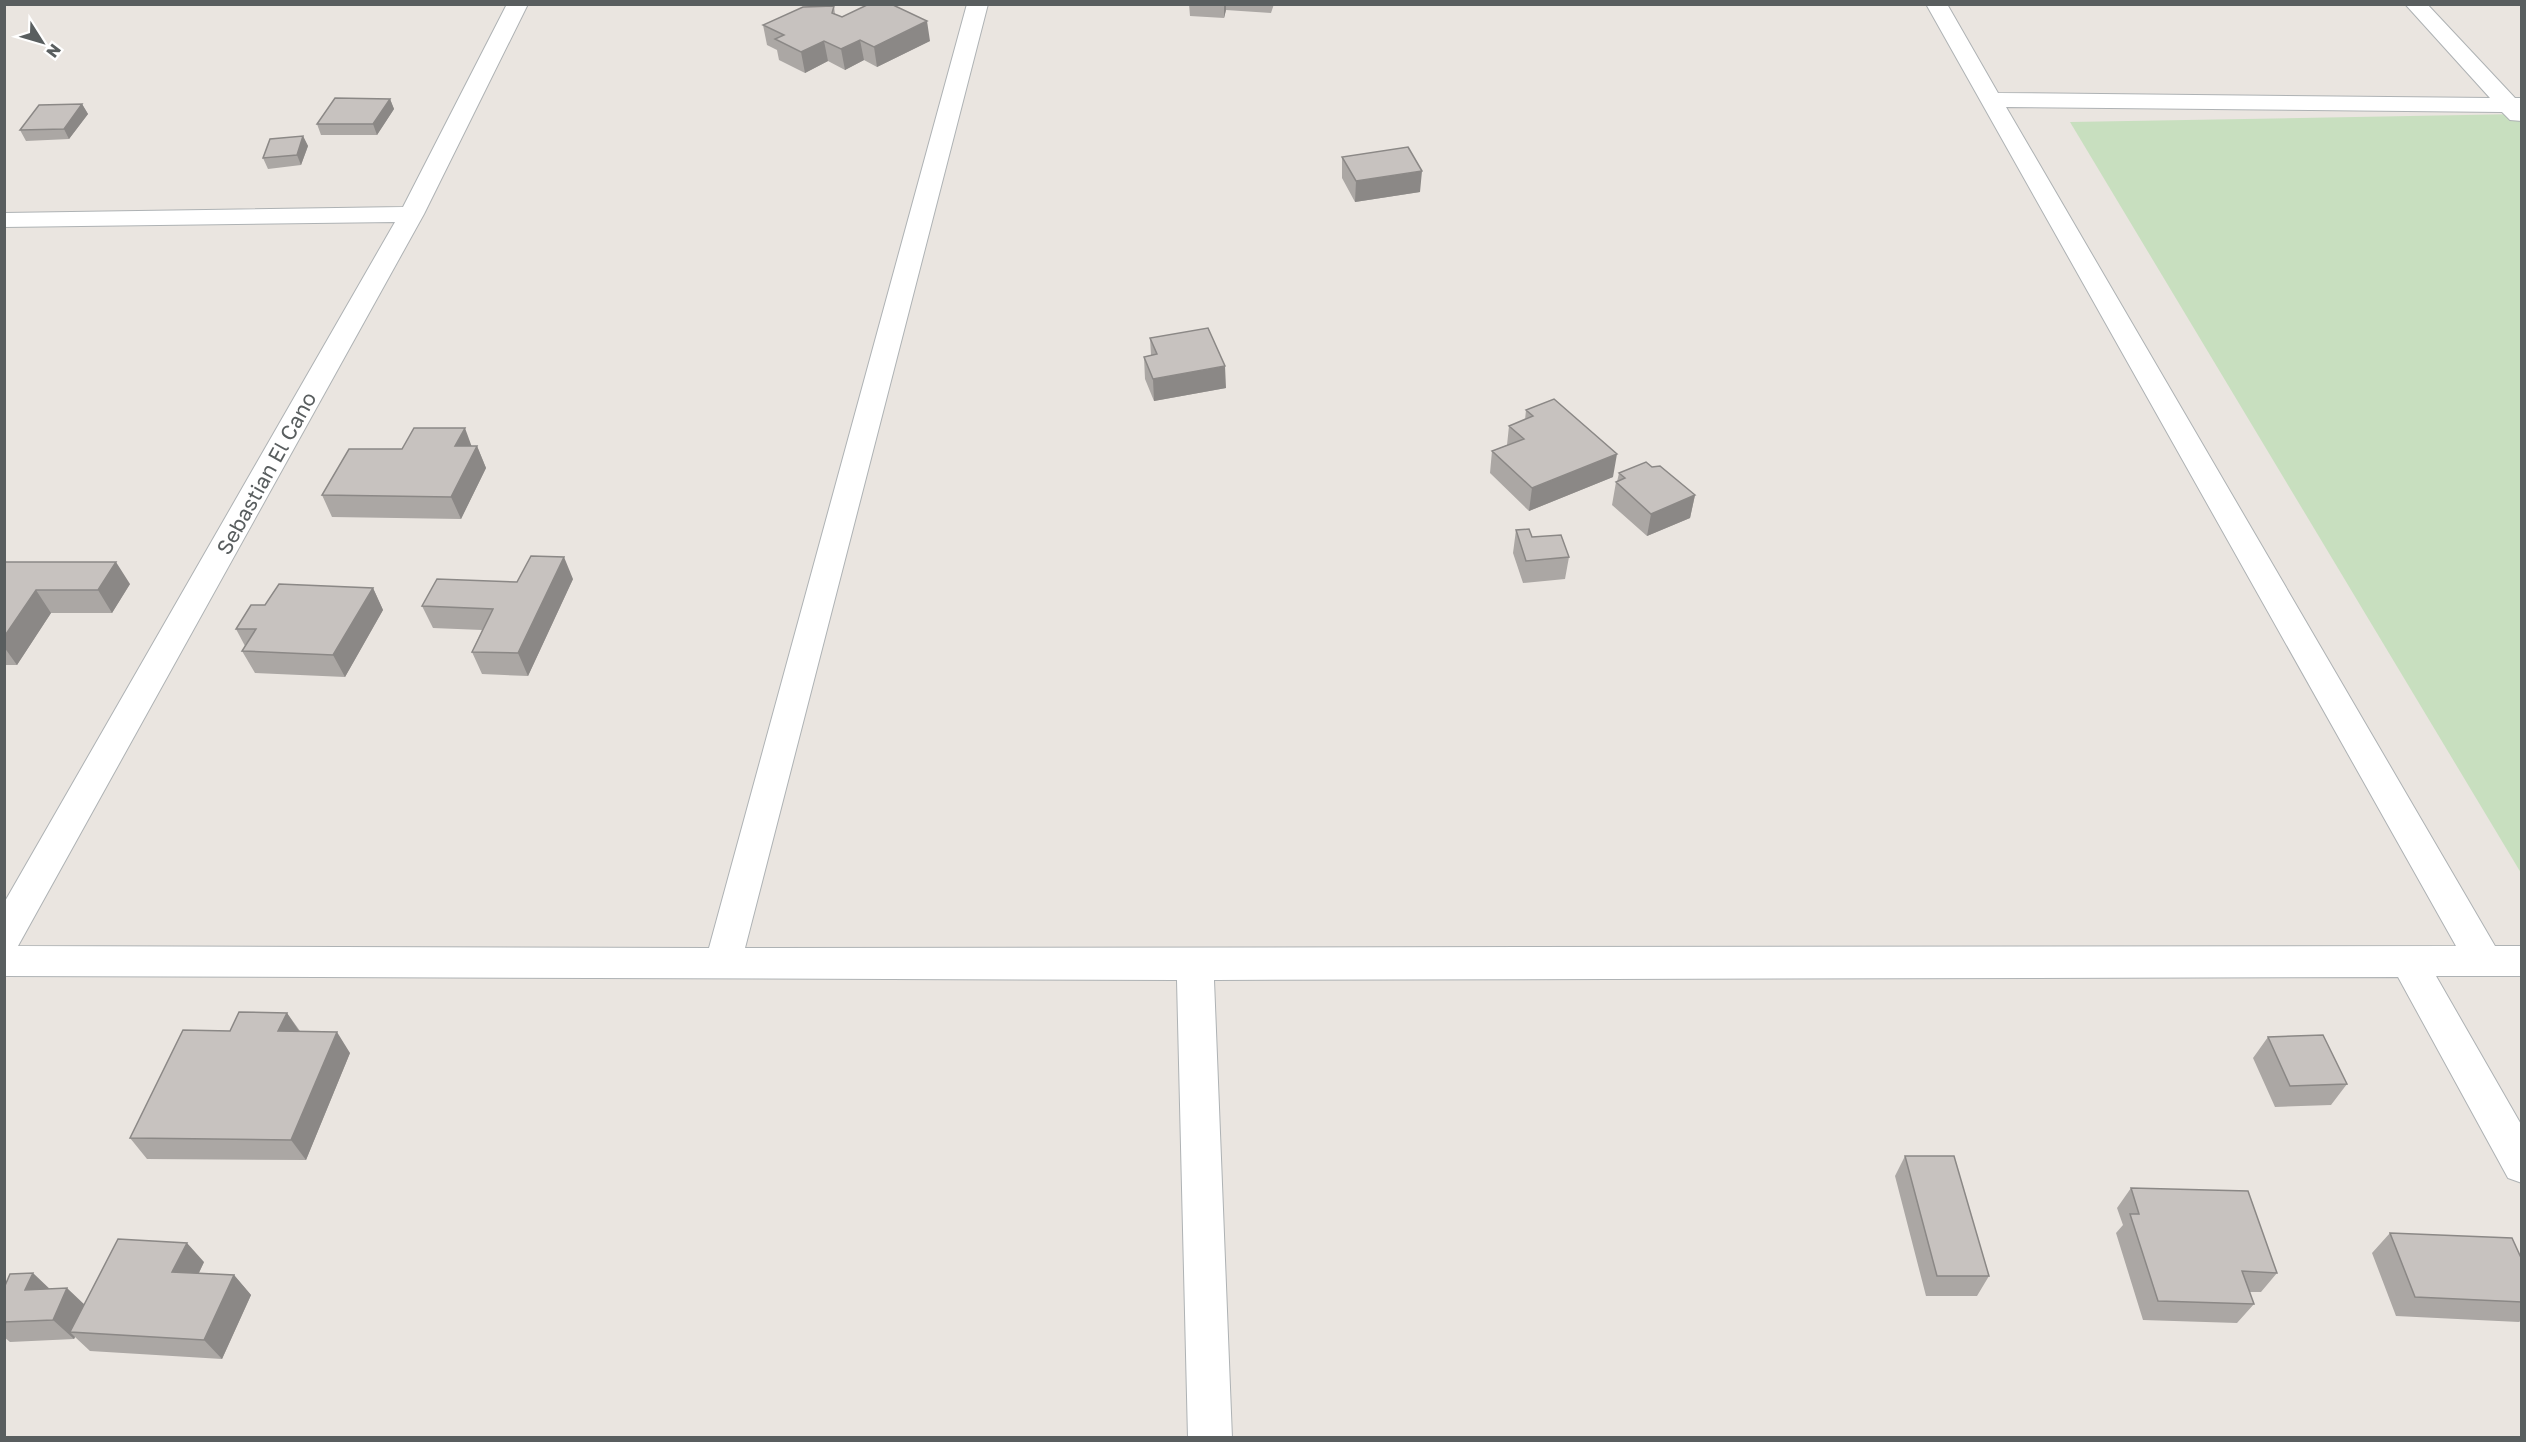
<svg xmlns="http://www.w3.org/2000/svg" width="2526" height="1442" viewBox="0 0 2526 1442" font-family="'Golos Text',sans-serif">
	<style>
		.green { fill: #c8dfbf }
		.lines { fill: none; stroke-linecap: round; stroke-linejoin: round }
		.minor-casing { stroke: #aeb2b4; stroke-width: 2 }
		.minor { fill: #fff; fill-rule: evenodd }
		.wall { fill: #aba7a4 }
		.shaded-wall { fill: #8b8886 }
		.building { fill: #c7c2bf; stroke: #8b8886; stroke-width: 1.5 }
		.labels { text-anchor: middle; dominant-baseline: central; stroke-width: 4.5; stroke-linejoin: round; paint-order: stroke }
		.street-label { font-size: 21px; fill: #595e5f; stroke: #fff }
	</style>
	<rect width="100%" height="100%" fill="#eae5e0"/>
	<!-- green -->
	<path class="green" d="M2521 114V873L2070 122Z"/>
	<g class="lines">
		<!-- minor casing -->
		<g class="minor-casing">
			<path id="minor" d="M507 4H528L424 214 18 946 709 948 967 4H988L745 948 2456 946 1926 4H1947L1998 93 2490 98 2405 4H2427L2515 98H2522V121L2510 120 2502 112 2006 107 2495 946H2522V976H2436L2522 1126V1183L2508 1178 2398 977 1214 980 1232 1438H1188L1177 980 4 976V903L395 222 4 227V213L403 207Z"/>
		</g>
		<!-- minor -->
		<use href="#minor" class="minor"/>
	</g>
	<!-- wall -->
	<path class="wall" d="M386 4H451L387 6Z
		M1189 4H1274L1271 13 1226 10 1224 18 1190 16Z
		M834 6 835 14 842 17 930 41 877 67 864 60 845 70 828 61 805 73 779 60 777 50 767 45 763 25Z
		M390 99 394 109 377 135H321L317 124Z
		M82 104 88 114 69 139 26 141 20 130Z
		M303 136 308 146 301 165 268 169 263 158Z
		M1342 157 1420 192 1355 202 1342 178Z
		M1150 338 1226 388 1154 401 1145 379 1144 357 1151 355Z
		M1526 410 1613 477 1529 511 1490 473 1492 451 1507 445 1509 426 1525 420Z
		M477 446 486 468 461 519 332 517 322 495 402 449Z
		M1652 467 1695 495 1690 518 1647 536 1612 505 1616 482H1617L1619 473Z
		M1516 530 1569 557 1565 579 1523 583 1513 553Z
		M4 562 130 584 112 613H51L17 665H4Z
		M573 579 528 676 482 674 472 652 482 630 433 628 422 606 517 582Z
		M373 588 383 610 345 677 255 673 242 651 245 646 236 629 265 605Z
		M287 1013 300 1031 350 1053 306 1160 147 1159 130 1138 230 1031Z
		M2268 1037 2347 1084 2331 1105 2275 1107 2253 1058Z
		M1905 1156 1989 1276 1977 1296H1926L1895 1176Z
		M2131 1188 2277 1273 2261 1292H2249L2254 1304 2237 1323 2143 1320 2116 1233 2123 1225 2117 1208Z
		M2390 1233 2522 1260V1320L2519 1322 2396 1316 2372 1253Z
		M204 1262 199 1273 234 1275 251 1295 222 1359 90 1351 75 1337 74 1339 10 1342 4 1337V1288L50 1289 84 1304Z"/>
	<!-- shaded-wall -->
	<path class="shaded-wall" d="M1224 4H1226V10L1224 18Z
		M927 21 930 41 877 67 874 47Z
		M860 40 864 60 845 70 841 49Z
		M824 41 828 61 805 73 801 52Z
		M390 99 394 109 377 135 373 124Z
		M82 104 88 114 69 139 64 129Z
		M303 136 308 146 301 165 297 155Z
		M1422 171 1420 192 1355 202 1356 181Z
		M1225 366 1226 388 1154 401 1153 379Z
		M465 428 473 450 455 446Z
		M477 446 486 468 461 519 451 497Z
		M1617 454 1613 477 1529 511 1532 488Z
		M1695 495 1690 518 1647 536 1651 514Z
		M564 557 573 579 528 676 518 653Z
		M116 562 130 584 112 613 98 590Z
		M373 588 383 610 345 677 333 655Z
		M36 590 51 613 17 665 4 647V637Z
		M287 1013 301 1034 278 1031Z
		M337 1032 350 1053 306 1160 291 1140Z
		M187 1243 204 1262 190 1291 172 1272Z
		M33 1273 53 1292 25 1290Z
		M234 1275 251 1295 222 1359 204 1340Z
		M67 1288 87 1307 70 1332 75 1337 74 1339 53 1320Z"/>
	<!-- building -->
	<path class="building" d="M869 4H891L927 21 874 47 860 40 841 49 824 41 801 52 775 39 784 35 763 25 803 7 834 6 832 13 842 17Z
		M335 98 390 99 373 124H317Z
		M82 104 64 129 20 130 39 105Z
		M303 136 297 155 263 158 270 139Z
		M1408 147 1422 171 1356 181 1342 157Z
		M1208 328 1225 366 1153 379 1144 357 1157 354 1150 338Z
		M1554 399 1617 454 1532 488 1492 451 1524 439 1509 426 1533 416 1526 410Z
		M414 428H465L455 446H477L451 497 322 495 349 449H402Z
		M1646 462 1652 467 1660 466 1695 495 1651 514 1616 482 1625 478 1619 473Z
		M1529 529 1532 537 1561 535 1569 557 1526 561 1516 530Z
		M531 556 564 557 518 653 472 652 493 609 422 606 437 579 517 582Z
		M4 562H116L98 590H36L4 637Z
		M279 584 373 588 333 655 242 651 256 629H236L251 605H265Z
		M239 1012 287 1013 278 1031 337 1032 291 1140 130 1138 183 1030 230 1031Z
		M2323 1035 2347 1084 2290 1086 2268 1037Z
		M1905 1156H1954L1989 1276H1937Z
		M2131 1188 2248 1191 2277 1273 2242 1271 2254 1304 2158 1301 2130 1214H2139Z
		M2390 1233 2512 1238 2522 1260V1302L2415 1297Z
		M118 1239 187 1243 172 1272 234 1275 204 1340 70 1332Z
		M33 1273 25 1290 67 1288 53 1320 4 1322V1288L10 1274Z"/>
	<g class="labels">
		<!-- street labels -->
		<g class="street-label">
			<text transform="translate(266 473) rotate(-61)">Sebastian El Cano</text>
		</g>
	</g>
	<!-- border -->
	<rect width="2526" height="1442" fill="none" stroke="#595e5f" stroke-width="12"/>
	<!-- north arrow -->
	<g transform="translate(42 42) rotate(127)" stroke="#ffffff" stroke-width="4.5" paint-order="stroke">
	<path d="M0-4.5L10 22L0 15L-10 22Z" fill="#595e5f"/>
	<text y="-9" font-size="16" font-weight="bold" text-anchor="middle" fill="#595e5f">N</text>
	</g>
</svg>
